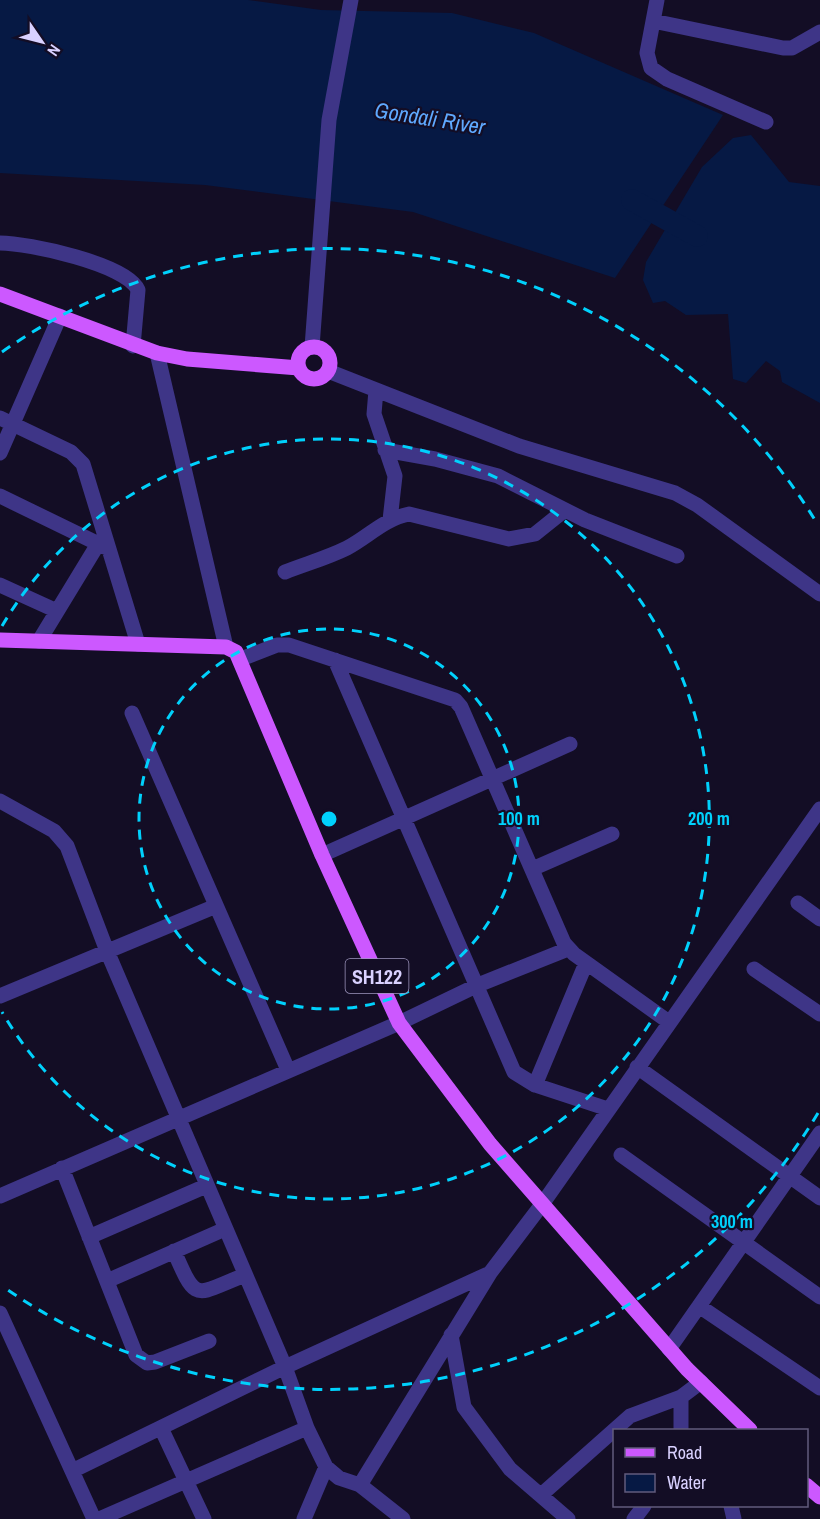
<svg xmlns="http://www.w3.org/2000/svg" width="820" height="1519" viewBox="0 0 820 1519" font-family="'Archivo Narrow',sans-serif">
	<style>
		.water { fill: #061944 }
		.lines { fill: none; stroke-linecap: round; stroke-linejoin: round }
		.river { stroke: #061944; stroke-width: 22 }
		.minor { stroke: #3e3587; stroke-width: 15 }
		.major { stroke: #cc58ff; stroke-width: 15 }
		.ring { fill: none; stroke: #00d1fc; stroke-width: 3; stroke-dasharray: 10 8 }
		.labels { text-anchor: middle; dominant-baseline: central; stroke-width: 4.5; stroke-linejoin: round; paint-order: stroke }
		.shield { fill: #130d25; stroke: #9e96be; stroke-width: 1.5 }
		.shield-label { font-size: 20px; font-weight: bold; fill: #d9d1ff }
		.water-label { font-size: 22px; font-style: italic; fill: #5fa9ff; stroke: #130d25 }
		.centre { fill: #00d1fc; stroke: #130d25; stroke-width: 3 }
		.ring-label { font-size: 18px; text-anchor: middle; font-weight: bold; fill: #00d1fc; stroke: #130d25; stroke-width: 4.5; stroke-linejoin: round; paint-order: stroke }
	</style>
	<rect width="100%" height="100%" fill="#130d25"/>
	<!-- water -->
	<path class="water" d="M0 0H248L321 10 452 13 534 33 723 115 615 278 413 212 205 185 0 173Z
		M751 135 789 182 820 186V403L782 382 780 371 766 361 746 383 733 379 728 314 686 315 665 301 653 303 643 280 646 262 702 167 733 138Z"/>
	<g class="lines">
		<!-- river -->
		<path class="river" d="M632 200 697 236"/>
		<!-- minor -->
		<path class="minor" d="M657 0 647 53 651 68 667 79 766 122
			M653 21 783 48H792L820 32
			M0 243C28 243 127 264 138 290L133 346
			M312 347 329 120 351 0
			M157 353 226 647
			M328 371 519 446 675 493 697 505 820 594
			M376 390 374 414 395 476 390 520
			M0 418 71 452 83 464 138 644
			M385 450 435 459 498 476 585 520 677 556
			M0 453 60 316
			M0 496 109 549
			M285 572C305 564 327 558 347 548 368 537 384 519 409 514L509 539 535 534 565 510
			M0 585 57 611
			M39 641 98 544
			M241 659 277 645H289L455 700 461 707 564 943 574 954 669 1022
			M335 660 514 1072 535 1085 608 1109
			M132 713 288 1070
			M0 801 54 831 67 846 107 951 285 1367 307 1428 326 1467 339 1478 360 1485 403 1519
			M322 855 570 744
			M532 869 612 834
			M798 903 820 919
			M754 969 820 1014
			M0 996 216 906
			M637 1067 820 1198
			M535 1085 586 963
			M621 1155 820 1297
			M62 1168 136 1355 147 1363 155 1362 209 1341
			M0 1196 399 1023 478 985 568 949
			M89 1237 206 1186
			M174 1251C197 1304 194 1295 245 1275
			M107 1281 225 1229
			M699 1306 820 1388
			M0 1313 94 1519
			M451 1335 464 1407 510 1469 568 1519
			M669 1349 820 1133
			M161 1428 204 1519
			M681 1430V1397
			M72 1471 285 1367 490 1273
			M360 1485 490 1273 543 1203 820 809
			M541 1495 630 1416 681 1397 701 1382
			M731 1506 734 1519
			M99 1519 307 1428
			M304 1519 326 1467
			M634 1519 644 1506"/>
		<!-- major -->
		<path class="major" d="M0 294 157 353 187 359 299 368
			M298 363a16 16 0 1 1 32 0a16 16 0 1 1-32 0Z
			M0 640 226 647 236 652 322 855 399 1023 490 1144 687 1369 750 1430
			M806 1485 820 1497"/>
	</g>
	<!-- distance rings -->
	<g class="ring">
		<circle cx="329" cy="819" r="190"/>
		<path d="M2 626A380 380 0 1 1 2 1012"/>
		<path d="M818 1113A570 570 0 0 1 2 1286M2 352A570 570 0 0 1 818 525"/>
	</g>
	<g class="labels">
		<!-- shield labels -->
		<rect class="shield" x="345.5" y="959" width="63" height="34" rx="4.5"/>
		<g class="shield-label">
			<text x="377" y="976">SH122</text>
		</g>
		<!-- water labels -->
		<g class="water-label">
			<text transform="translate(430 118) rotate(9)">Gondali River</text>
		</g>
	</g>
	<circle cx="329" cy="819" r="9" class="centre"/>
	<g class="ring-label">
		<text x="519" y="825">100 m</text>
		<text x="709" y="825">200 m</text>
		<text x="732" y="1228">300 m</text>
	</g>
	<!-- legend -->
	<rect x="613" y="1429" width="195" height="78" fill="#130d25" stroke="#625b7c" stroke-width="1.5"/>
	<rect x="625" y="1448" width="30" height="9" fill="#cc58ff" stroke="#625b7c" stroke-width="1.5"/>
	<text x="667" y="1459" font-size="18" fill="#d9d1ff">Road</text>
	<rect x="625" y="1474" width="30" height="18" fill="#061944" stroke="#625b7c" stroke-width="1.5"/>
	<text x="667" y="1489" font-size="18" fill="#d9d1ff">Water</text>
	<!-- north arrow -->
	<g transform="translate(42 42) rotate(125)" stroke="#130d25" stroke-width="4.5" paint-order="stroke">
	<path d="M0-4.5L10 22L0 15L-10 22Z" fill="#d9d1ff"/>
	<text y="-9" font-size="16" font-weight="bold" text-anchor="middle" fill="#d9d1ff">N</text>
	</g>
</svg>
